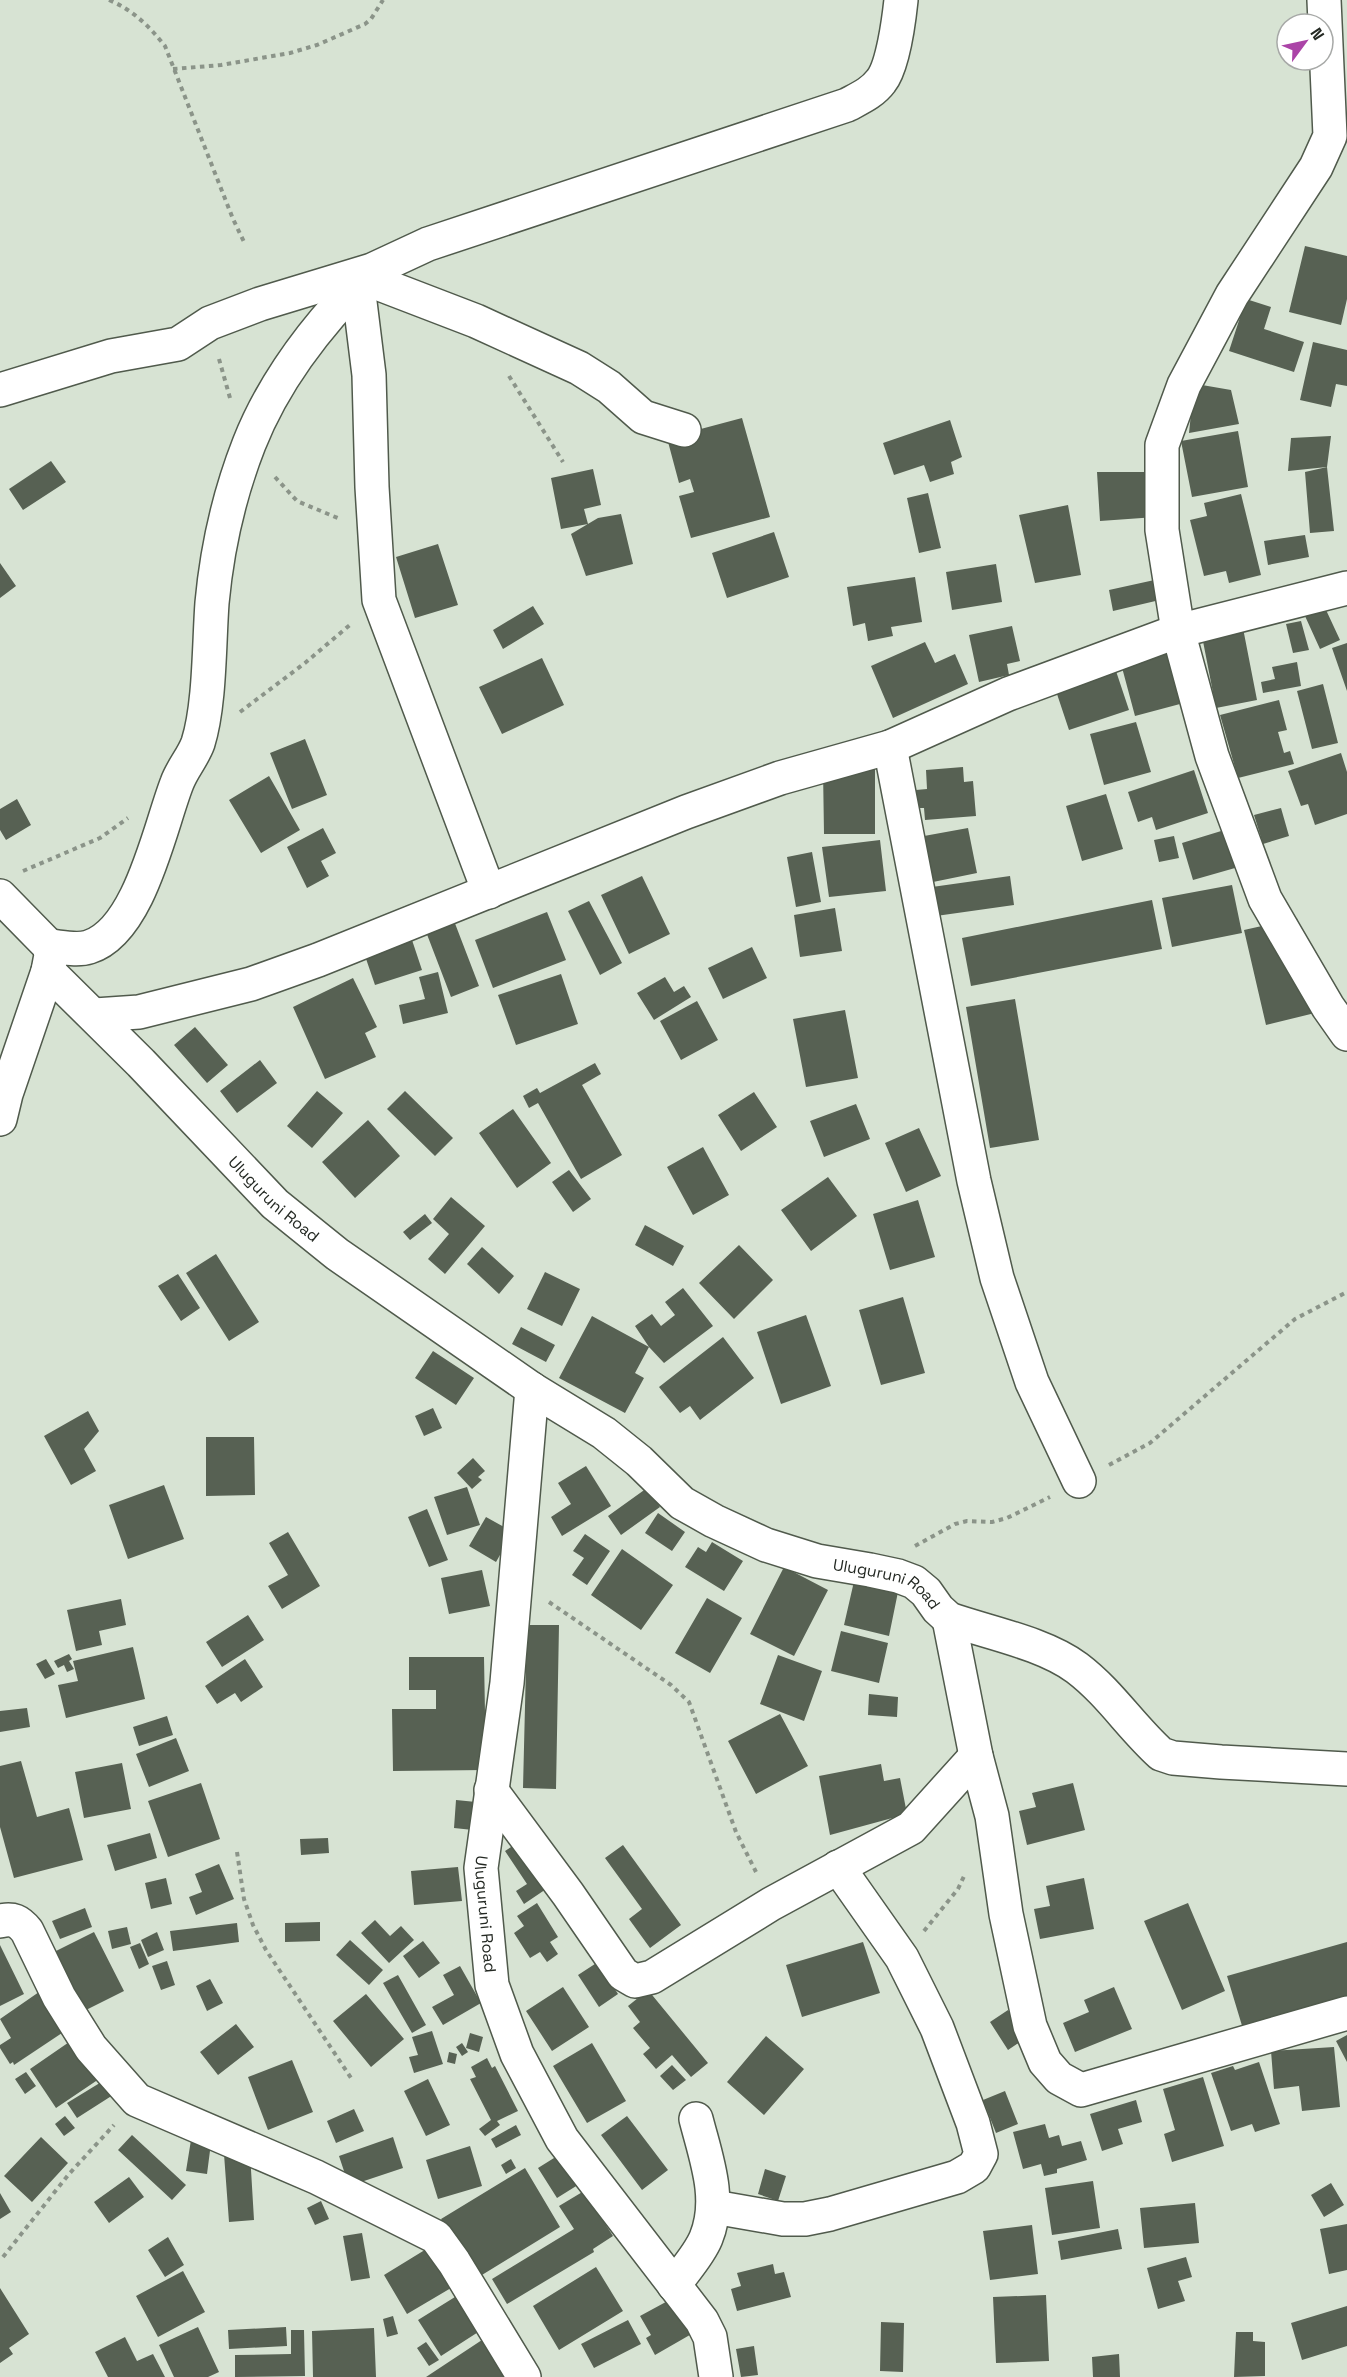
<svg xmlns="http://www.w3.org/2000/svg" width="1347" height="2377" viewBox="0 0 1347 2377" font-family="'Space Grotesk',sans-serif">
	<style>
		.building { fill: #576153 }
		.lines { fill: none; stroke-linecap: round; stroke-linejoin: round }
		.street-casing { stroke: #505a4c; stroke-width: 36 }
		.path { stroke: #8b9489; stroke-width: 4; stroke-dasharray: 4.5 4.5; stroke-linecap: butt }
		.street { stroke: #fff; stroke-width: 33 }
		.labels { text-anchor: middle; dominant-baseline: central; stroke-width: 6; stroke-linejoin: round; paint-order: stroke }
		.street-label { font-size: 16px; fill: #242923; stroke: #fff }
	</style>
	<rect width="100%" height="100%" fill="#d7e3d3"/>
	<!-- building -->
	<path class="building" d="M1305 246 1347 256V299L1341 325 1289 312Z
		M1246 299 1271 307 1264 329 1304 342 1294 372 1229 351Z
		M1313 342 1347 350V386L1336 384 1331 407 1300 400Z
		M1202 385 1231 390 1239 424 1189 433 1192 404Z
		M742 418 770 517 691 538 679 496 694 492 690 479 679 483 667 438Z
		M950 420 962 457 951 462 954 474 930 482 924 465 894 475 883 443Z
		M1238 431 1248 487 1192 497 1181 441Z
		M1331 436 1327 467 1334 531 1310 533 1305 472 1327 467 1288 471 1291 438Z
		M51 461 66 482 23 510 9 489Z
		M593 469 601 505 584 509 588 524 561 529 551 478Z
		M1097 472H1146L1156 517 1100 521Z
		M928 493 941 548 919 553 907 498Z
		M1241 494 1261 575 1229 583 1226 571 1204 576 1190 520 1207 516 1204 503Z
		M1068 505 1081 575 1035 583 1019 515Z
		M621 514 633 564 586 576 571 534 598 518Z
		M774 532 789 577 727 598 712 553Z
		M1305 535 1309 557 1268 565 1264 541Z
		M438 544 458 605 415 618 396 557Z
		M0 563 16 586 0 598Z
		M996 564 1002 602 952 610 946 572Z
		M915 577 922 622 891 627 893 636 868 641 865 623 853 626 847 587Z
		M1159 579 1164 599 1113 611 1109 590Z
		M1320 597 1340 640 1320 649 1300 605Z
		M533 606 544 624 503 649 493 630Z
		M1301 621 1309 650 1293 653 1286 624Z
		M1242 623 1257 700 1216 708 1201 631Z
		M1012 626 1020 661 1007 664 1009 675 979 682 969 635Z
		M925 642 935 663 955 654 968 684 893 718 871 666Z
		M1347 643V691L1332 648Z
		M1166 648 1180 704 1135 716 1120 660Z
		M542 658 564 705 502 734 479 687Z
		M1297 662 1301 686 1263 693 1261 682 1275 679 1272 667Z
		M1114 665 1129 710 1069 730 1054 685Z
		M1323 684 1338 743 1312 749 1297 691Z
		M1279 700 1287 730 1278 732 1284 753 1290 751 1294 764 1238 778 1220 715Z
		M1136 722 1151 772 1104 785 1090 734Z
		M305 739 327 795 292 809 270 753Z
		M1341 753 1347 772V814L1315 825 1308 804 1301 806 1288 771Z
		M963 767 964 782 973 781 976 816 925 820 924 808H918L916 790 927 789 926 770Z
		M823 769H875V834H824Z
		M1194 770 1208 813 1156 830 1152 817 1138 822 1128 792Z
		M269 776 300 830 261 853 229 800Z
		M1106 794 1123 849 1082 861 1066 806Z
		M17 799 31 825 6 840 0 830V809Z
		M1281 808 1289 836 1263 844 1254 815Z
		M323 828 336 853 321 861 329 876 307 888 287 847Z
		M968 828 977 873 933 882 924 836Z
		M1231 828 1242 866 1193 880 1182 843Z
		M1174 836 1179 858 1159 862 1154 840Z
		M880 840 886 891 829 897 822 847Z
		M812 852 821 902 796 907 787 857Z
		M642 876 670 934 629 954 601 895Z
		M1010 876 1014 905 936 916 932 887Z
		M1232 885 1242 933 1172 947 1162 898Z
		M1152 900 1162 949 971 986 962 938Z
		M589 901 622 963 600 975 568 911Z
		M835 908 842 951 800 957 794 915Z
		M547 912 566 960 493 988 475 940Z
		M451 913 479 986 451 997 423 924Z
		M1297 918 1319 1012 1266 1025 1244 930Z
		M410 934 422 970 375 985 363 950Z
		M752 947 767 978 723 999 708 968Z
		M438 972 448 1013 403 1024 399 1005 425 999 419 977Z
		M561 974 578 1024 516 1045 498 995Z
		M665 977 674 992 684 986 691 997 654 1020 637 993Z
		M353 978 377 1027 365 1033 376 1057 325 1079 293 1007Z
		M1015 999 1039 1140 990 1148 966 1007Z
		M697 1001 718 1040 681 1060 660 1021Z
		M845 1010 858 1078 806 1087 793 1019Z
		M195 1027 228 1065 207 1083 174 1045Z
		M260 1060 277 1083 237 1113 220 1091Z
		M595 1063 601 1074 582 1085 622 1155 581 1179 538 1103 529 1108 523 1096 537 1088 540 1093Z
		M317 1091 343 1113 312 1148 287 1126Z
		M405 1091 453 1138 435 1156 387 1109Z
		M754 1092 777 1127 741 1151 718 1115Z
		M856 1104 870 1139 824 1157 810 1121Z
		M513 1109 551 1163 517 1188 479 1133Z
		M368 1120 400 1156 355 1198 322 1162Z
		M919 1128 941 1176 906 1192 885 1143Z
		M703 1147 729 1195 693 1215 667 1167Z
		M569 1170 591 1199 573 1212 552 1182Z
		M828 1177 857 1216 811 1251 781 1210Z
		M451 1197 485 1226 445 1274 428 1259 449 1234 433 1219Z
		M918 1200 935 1257 890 1270 873 1214Z
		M425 1214 432 1223 410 1240 403 1232Z
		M645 1225 684 1246 673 1266 635 1245Z
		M739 1245 773 1280 734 1319 699 1283Z
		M482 1247 514 1276 499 1294 467 1264Z
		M216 1254 259 1322 229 1341 186 1273Z
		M545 1272 580 1289 562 1326 527 1309Z
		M178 1274 200 1308 181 1321 158 1286Z
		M683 1288 713 1326 664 1363 649 1347 635 1373 644 1378 625 1413 559 1378 592 1316 649 1347 635 1326 652 1314 661 1326 675 1315 665 1302Z
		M903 1297 925 1373 881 1385 859 1310Z
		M806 1315 831 1386 781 1404 757 1332Z
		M521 1327 555 1345 546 1362 512 1344Z
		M723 1337 754 1378 700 1420 690 1406 680 1413 659 1387Z
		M433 1351 474 1378 456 1405 415 1378Z
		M433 1408 442 1428 424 1436 415 1416Z
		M88 1411 99 1431 84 1449 96 1471 71 1485 44 1436Z
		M206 1437H254L255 1495 206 1496Z
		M473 1458 485 1471 478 1477 482 1480 472 1489 457 1473Z
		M586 1466 611 1506 562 1536 551 1517 571 1504 558 1483Z
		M164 1485 184 1539 128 1559 109 1505Z
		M467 1487 480 1525 447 1535 434 1497Z
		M647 1488 660 1507 621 1535 608 1516Z
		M427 1509 448 1560 429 1567 408 1517Z
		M658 1513 685 1532 672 1551 645 1533Z
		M486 1517 513 1532 496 1562 469 1546Z
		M288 1532 320 1586 282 1609 268 1586 288 1575 269 1543Z
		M585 1534 610 1551 587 1585 572 1575 584 1558 573 1551Z
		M712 1542 743 1561 724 1591 685 1567 698 1547 706 1552Z
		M622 1549 673 1585 641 1630 591 1595Z
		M784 1567 828 1590 794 1656 750 1634Z
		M482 1570 490 1606 449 1614 441 1578Z
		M855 1577 899 1587 889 1636 844 1625Z
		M707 1598 742 1618 710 1673 675 1653Z
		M121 1599 126 1625 99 1631 102 1645 76 1651 67 1610Z
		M248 1615 264 1640 222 1667 206 1642Z
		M527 1625H559L556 1789 523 1788Z
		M841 1631 888 1643 879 1683 831 1671Z
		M133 1647 145 1699 66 1718 58 1685 78 1681 73 1661Z
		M69 1654 72 1659 69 1661 74 1669 67 1672 64 1665 58 1668 54 1661Z
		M778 1655 822 1671 804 1721 760 1704Z
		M409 1657H484L486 1770 393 1771 392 1709H436V1690H409Z
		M46 1659 55 1674 45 1679 36 1664Z
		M245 1659 263 1687 241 1702 235 1693 217 1704 205 1686Z
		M869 1694 898 1697 897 1717 868 1715Z
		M27 1708 30 1727 0 1732V1711Z
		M780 1714 808 1766 756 1794 728 1741Z
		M167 1716 173 1735 139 1746 133 1727Z
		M176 1738 189 1771 149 1787 136 1754Z
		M21 1761 37 1817 69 1808 83 1860 14 1878 0 1827V1766Z
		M122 1763 131 1809 84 1818 75 1772Z
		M881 1764 884 1781 900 1778 907 1814 830 1835 819 1776Z
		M201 1783 220 1839 168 1857 148 1801Z
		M1073 1783 1085 1830 1027 1845 1019 1811 1036 1807 1032 1793Z
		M456 1800 476 1802 473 1830 454 1828Z
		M150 1833 157 1858 115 1871 107 1845Z
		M328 1838 329 1853 301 1855 300 1839Z
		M525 1838 555 1883 524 1904 516 1891 527 1884 505 1851Z
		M623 1845 681 1925 650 1948 629 1919 642 1909 605 1858Z
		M219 1864 234 1899 196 1915 189 1897 202 1892 195 1874Z
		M458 1867 462 1901 414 1905 411 1871Z
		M166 1878 172 1904 151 1909 145 1883Z
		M1084 1878 1094 1929 1040 1939 1034 1909 1050 1906 1046 1886Z
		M537 1903 558 1937 550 1942 558 1954 547 1962 540 1952 530 1958 514 1933 524 1926 517 1916Z
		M1188 1903 1225 1991 1182 2010 1144 1921Z
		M85 1908 92 1927 60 1939 52 1921Z
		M375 1920 390 1936 401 1926 414 1940 389 1963 361 1933Z
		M320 1922V1941L285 1942V1923Z
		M237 1923 239 1942 173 1951 170 1931Z
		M127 1927 131 1944 112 1949 108 1931Z
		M94 1932 124 1991 76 2015 46 1956Z
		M157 1932 164 1950 148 1957 141 1940Z
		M350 1940 383 1970 369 1985 336 1955Z
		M423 1941 440 1963 419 1978 403 1956Z
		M863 1942 880 1993 802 2017 786 1965Z
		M1347 1942V2000L1243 2029 1227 1976Z
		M140 1943 149 1964 139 1969 130 1947Z
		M0 1945 24 1994 0 2006Z
		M167 1961 175 1985 161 1990 152 1966Z
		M598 1962 618 1994 599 2007 578 1975Z
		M460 1966 481 2003 443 2025 432 2007 454 1995 443 1975Z
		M398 1975 426 2025 412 2033 383 1983Z
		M210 1979 223 2003 207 2011 196 1986Z
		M563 1987 589 2027 552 2051 526 2011Z
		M1114 1987 1132 2029 1075 2052 1063 2023 1089 2012 1084 2000Z
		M648 1990 708 2063 691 2077 672 2055 656 2069 643 2054 650 2048 633 2028 640 2022 628 2006Z
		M39 1992 65 2031 14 2065 13 2062 10 2064 0 2048V2045L11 2038 0 2019Z
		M366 1994 404 2039 371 2067 333 2021Z
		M1008 2010 1026 2038 1008 2050 990 2022Z
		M236 2024 254 2047 218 2075 200 2052Z
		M432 2031 443 2064 414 2073 409 2057 418 2055 412 2037Z
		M470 2033 483 2037 479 2052 466 2048Z
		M1347 2035V2062L1336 2041Z
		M766 2036 804 2069 764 2115 727 2082Z
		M75 2038 102 2077 56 2108 30 2069Z
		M462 2043 468 2052 462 2056 456 2047Z
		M592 2043 626 2101 587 2123 553 2066Z
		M1334 2047 1340 2107 1302 2111 1299 2086 1274 2089 1271 2051Z
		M449 2052 457 2054 455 2064 447 2062Z
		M487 2058 492 2068 495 2066 518 2111 497 2121 500 2125 485 2136 479 2129 491 2120 470 2079 476 2077 471 2067Z
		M292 2060 313 2112 268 2130 248 2077Z
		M1259 2062 1280 2124 1255 2132 1252 2124 1231 2131 1211 2073 1233 2066 1235 2070Z
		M672 2065 686 2080 673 2090 660 2076Z
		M26 2072 36 2086 25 2094 15 2079Z
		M1203 2077 1224 2146 1172 2162 1164 2134 1175 2130 1163 2089Z
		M428 2079 450 2125 426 2136 404 2091Z
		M103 2081 113 2095 77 2118 67 2103Z
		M1005 2091 1018 2124 996 2133 983 2100Z
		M1136 2100 1142 2122 1118 2129 1123 2144 1102 2151 1090 2114Z
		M354 2109 364 2131 336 2143 327 2121Z
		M65 2116 75 2128 64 2136 55 2124Z
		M627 2116 668 2170 642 2190 601 2135Z
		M1045 2124 1049 2138 1059 2135 1062 2146 1081 2141 1087 2160 1057 2169V2173L1044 2176 1041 2164 1023 2169 1013 2132Z
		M516 2125 521 2135 496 2148 491 2139Z
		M132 2135 186 2185 172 2200 118 2150Z
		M41 2137 68 2163 32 2202 4 2176Z
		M393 2137 403 2168 349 2186 339 2156Z
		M191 2140 211 2143 207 2174 186 2171Z
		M470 2146 482 2186 438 2199 426 2160Z
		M250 2153 254 2220 229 2222 224 2154Z
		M562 2153 581 2183 557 2198 538 2168Z
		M511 2159 516 2168 506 2174 501 2165Z
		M525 2168 560 2227 477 2278 441 2219Z
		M765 2169 786 2176 778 2201 758 2194Z
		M129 2177 144 2197 109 2223 94 2202Z
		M1093 2181 1100 2228 1052 2235 1045 2188Z
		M1331 2183 1344 2205 1324 2217 1311 2195Z
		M584 2191 613 2236 593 2249 594 2252 507 2304 492 2279 574 2229 559 2206Z
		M0 2193 11 2212 0 2219Z
		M321 2201 329 2219 315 2225 307 2208Z
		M1195 2203 1199 2243 1144 2248 1140 2208Z
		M1347 2224V2270L1329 2274 1320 2229Z
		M1032 2225 1038 2274 990 2280 983 2231Z
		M1118 2229 1122 2249 1061 2260 1058 2241Z
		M362 2233 370 2278 351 2281 343 2236Z
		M168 2237 184 2265 165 2277 148 2250Z
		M428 2248 451 2288 407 2314 384 2275Z
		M1186 2257 1192 2277 1178 2281 1185 2301 1158 2309 1147 2268Z
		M773 2264 775 2274 784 2272 791 2297 737 2311 731 2289 741 2286 737 2273Z
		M596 2267 623 2311 559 2350 533 2306Z
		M183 2271 205 2312 158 2337 136 2296Z
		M0 2288 29 2334 9 2348 13 2354 0 2363Z
		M463 2292 486 2327 441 2356 418 2320Z
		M1046 2295 1049 2361 996 2363 993 2297Z
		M675 2297 695 2332 655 2355 646 2338 651 2335 640 2316Z
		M1347 2306V2346L1302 2360 1291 2323Z
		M393 2316 398 2334 387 2337 383 2319Z
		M628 2320 641 2344 594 2368 581 2344Z
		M881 2322 904 2323 903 2372 880 2371Z
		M198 2327 219 2372 208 2377H174L159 2345Z
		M286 2327 287 2346 229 2349 228 2330Z
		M374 2328 376 2377H313L312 2331Z
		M291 2330H304L305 2376 235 2377V2355L291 2354Z
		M1236 2332H1253V2341L1265 2342V2376L1234 2377Z
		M125 2337 137 2361 153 2354 165 2377H108L95 2352Z
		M485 2338 511 2377H426Z
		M426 2342 439 2360 429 2366 417 2348Z
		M754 2346 758 2375 741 2377 736 2349Z
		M1119 2354 1120 2377H1093L1092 2357Z"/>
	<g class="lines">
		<!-- street casing -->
		<g class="street-casing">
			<g id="street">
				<path d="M1324 0 1330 136 1316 167 1232 295 1184 385 1162 445V530L1178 631 1212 756 1265 899 1328 1007 1347 1034"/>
				<path d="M364 278 476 321 579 368 609 387 643 417 684 430"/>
				<path d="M358 286 369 375 372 487 379 600 489 892"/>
				<path d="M0 390 111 356 178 344 210 323 260 304 372 270 428 244 847 105C860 98 872 93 881 81 893 66 899 19 901 0"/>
				<path d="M890 747 974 1181 997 1278 1032 1382 1079 1481"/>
				<path d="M0 896 49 946 51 955 48 971 6 1094 0 1119"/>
				<path d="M49 946C61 947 77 951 89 947 140 931 160 826 177 783 182 769 193 757 198 743 210 705 209 644 212 603 217 549 229 495 249 444 275 378 321 320 371 271"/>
				<path id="s1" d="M48 971 141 1063 275 1204 337 1254 532 1389 604 1433 639 1461 682 1503 714 1521 766 1545 817 1561 870 1570 898 1576 914 1582 926 1592 938 1609 949 1619C989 1633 1043 1643 1077 1668 1110 1693 1131 1727 1161 1754L1173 1758 1221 1762 1347 1769"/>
				<path d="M95 1015 139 1012 251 984 318 960 686 812 780 778 890 747 1008 694 1178 631 1347 588"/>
				<path id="s2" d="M532 1389 507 1683 481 1868 492 1985 517 2054 562 2139 702 2321 710 2337 716 2377"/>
				<path d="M949 1619 976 1756 992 1816 1006 1914 1030 2026 1045 2062 1059 2078 1081 2090 1347 2013"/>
				<path d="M491 1790 568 1894 623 1974 635 1981 652 1977 771 1904 911 1828 976 1756"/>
				<path d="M0 1921C13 1918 19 1921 27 1931L59 1997 91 2048 137 2100 316 2177 436 2237 454 2262 524 2377"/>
				<path d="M714 2207 783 2219H805L830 2214 957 2177 974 2167 981 2154 973 2123 937 2028 902 1958 838 1867"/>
				<path d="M674 2285C684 2271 699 2255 706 2238 722 2199 706 2158 696 2119"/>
			</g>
		</g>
		<!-- path -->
		<path class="path" d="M109 0C133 10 149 26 165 46L233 219 245 244
			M173 69 221 65 290 53 317 45 365 24 371 19 383 0
			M219 359 230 398
			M509 376 563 462
			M275 477 297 501 340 519
			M240 712 305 663 351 624
			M23 871 100 838 128 818
			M1109 1465 1150 1443 1295 1319 1347 1292
			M915 1546 955 1524 967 1521 992 1522 1007 1518 1050 1497
			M549 1602 671 1685 689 1702 736 1832 756 1872
			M237 1852 244 1899 253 1925 266 1950 351 2078
			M924 1931 958 1889 965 1874
			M3 2257 69 2174 114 2125"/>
		<!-- street -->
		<use href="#street" class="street"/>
	</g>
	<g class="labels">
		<!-- street labels -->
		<g class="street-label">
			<text stroke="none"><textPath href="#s1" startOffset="321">Uluguruni Road</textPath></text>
			<text stroke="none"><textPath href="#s1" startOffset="1054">Uluguruni Road</textPath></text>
			<text stroke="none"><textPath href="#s2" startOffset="528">Uluguruni Road</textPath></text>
		</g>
	</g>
	<!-- north arrow -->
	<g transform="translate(1305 42) rotate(57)"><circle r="28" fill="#ffffff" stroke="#a7a9a7" stroke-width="1.5"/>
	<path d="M0-4.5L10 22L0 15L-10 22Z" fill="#ab44a7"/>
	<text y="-9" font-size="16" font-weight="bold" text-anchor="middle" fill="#242923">N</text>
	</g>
</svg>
